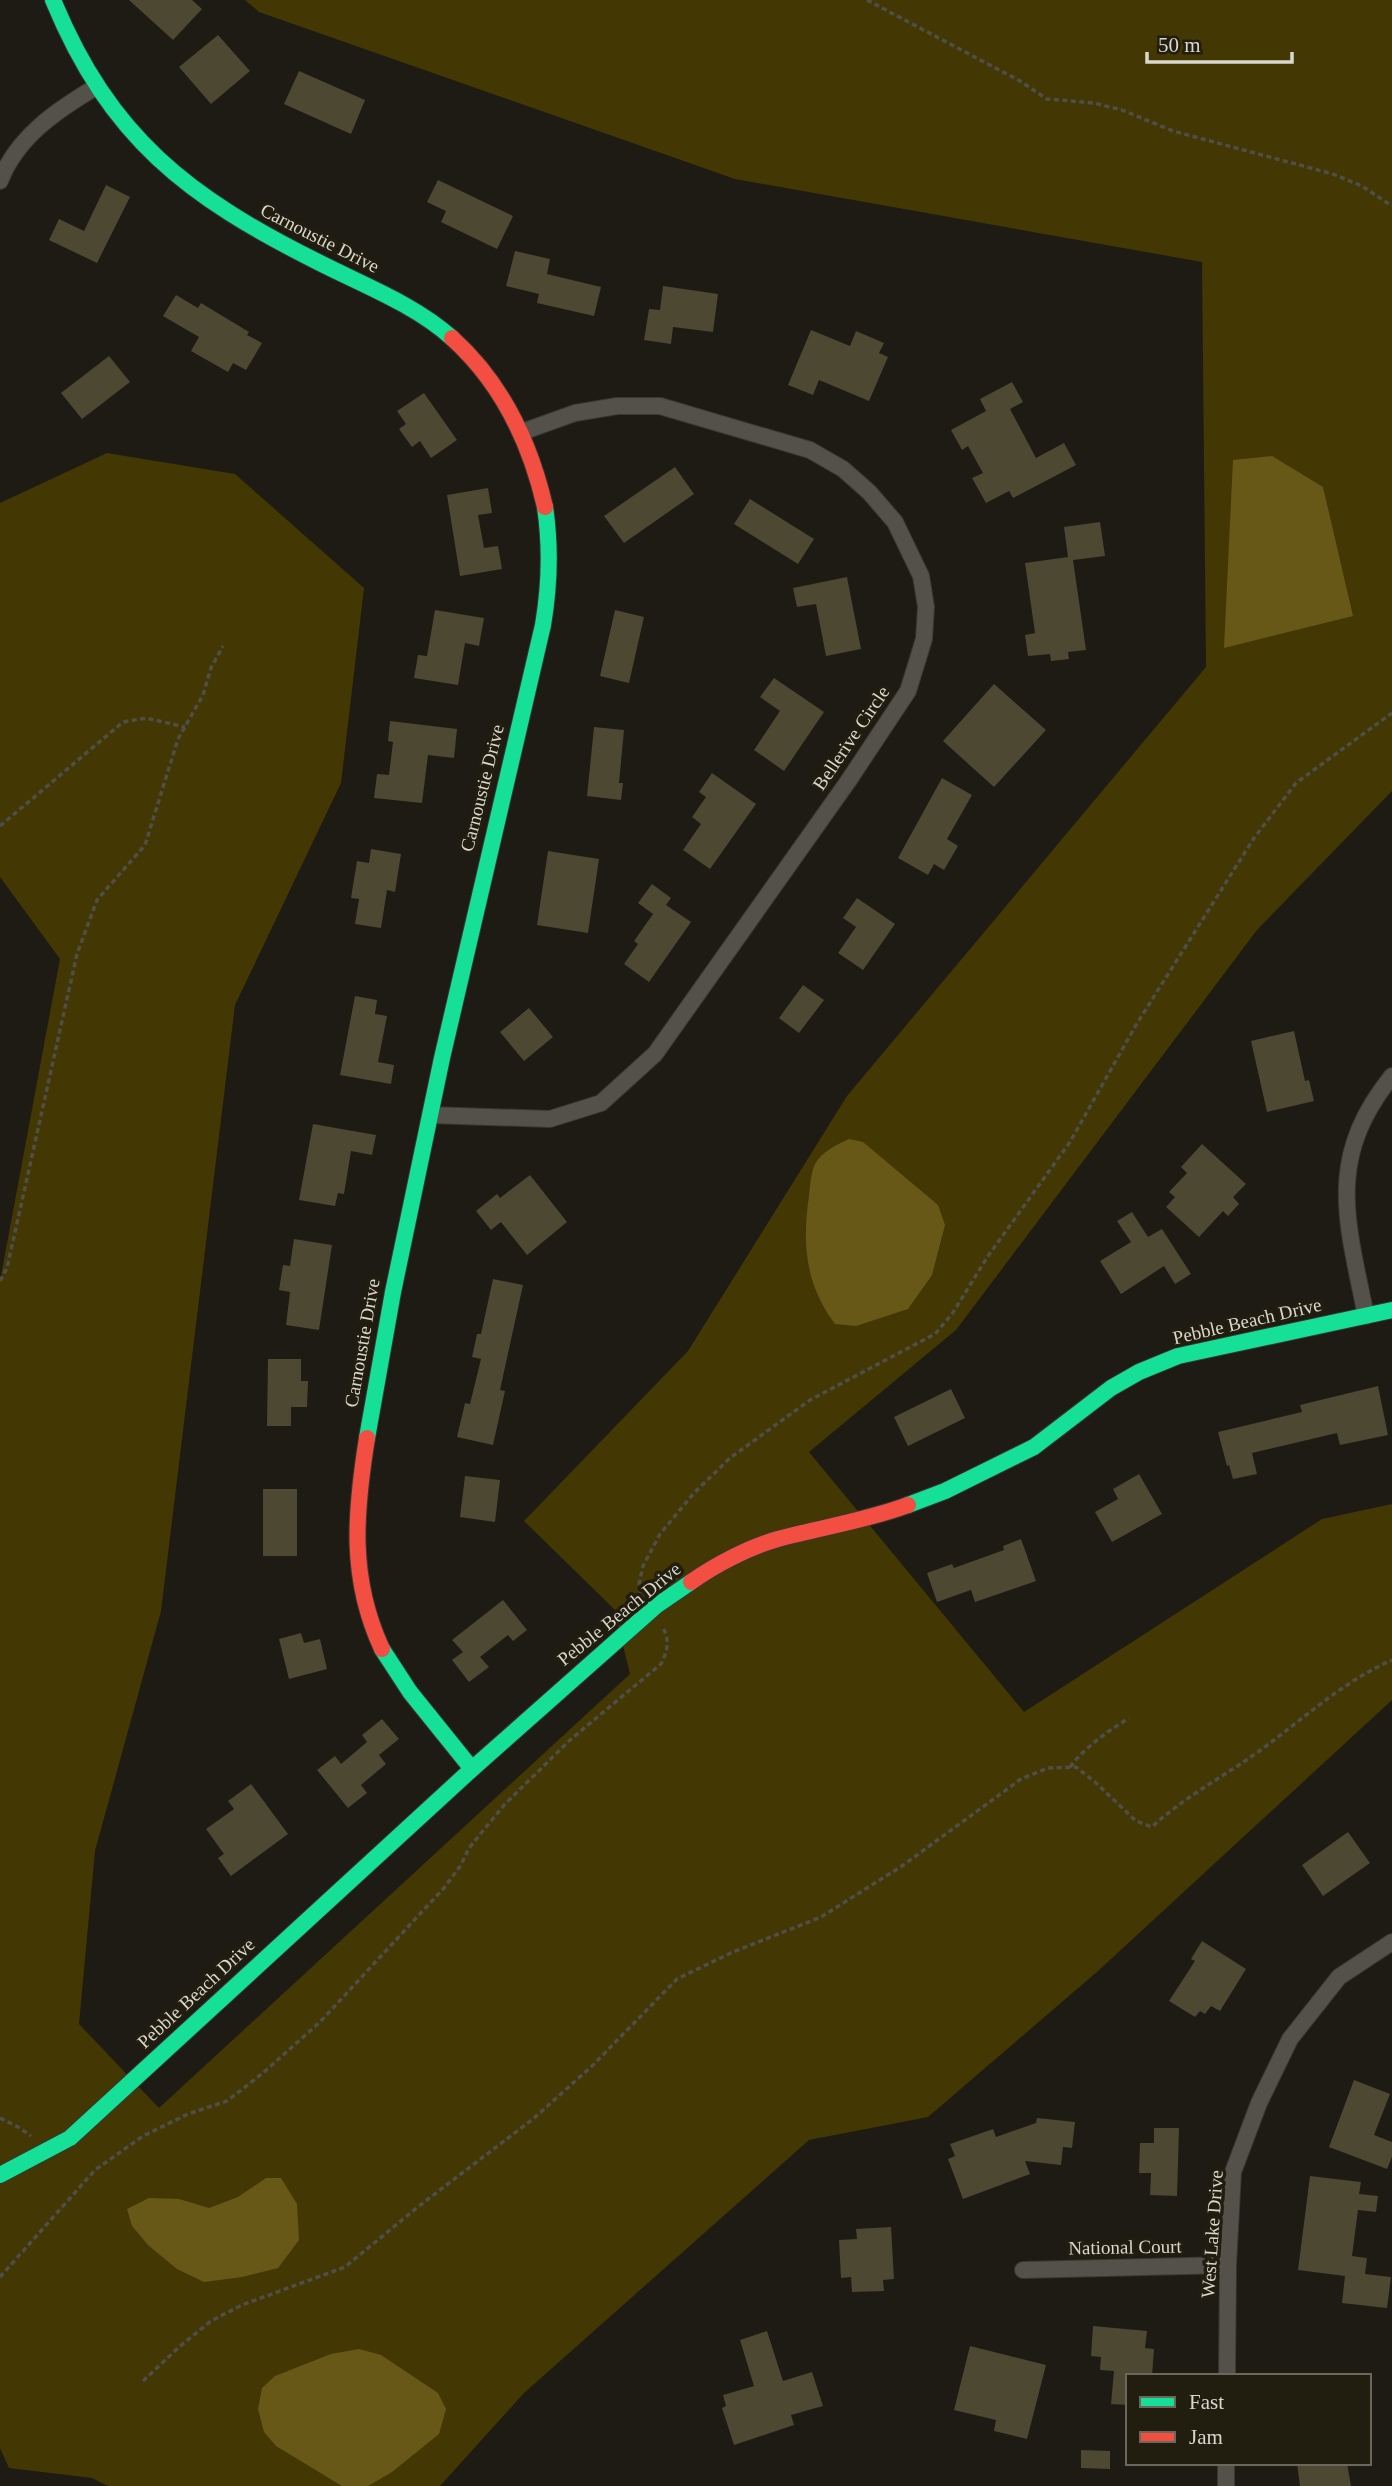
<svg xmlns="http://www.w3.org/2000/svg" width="1392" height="2486" viewBox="0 0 1392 2486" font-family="'Times New Roman',serif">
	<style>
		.green { fill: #433803 }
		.water { fill: #685817 }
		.building { fill: #4d4832 }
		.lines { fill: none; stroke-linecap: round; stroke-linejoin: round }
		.street-casing { stroke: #393731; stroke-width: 18 }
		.fast-casing { stroke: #393731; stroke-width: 18 }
		.jam-casing { stroke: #393731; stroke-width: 18 }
		.path { stroke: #504e49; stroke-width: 3.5; stroke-dasharray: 5 3.5; stroke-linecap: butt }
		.street { stroke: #53514a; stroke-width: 16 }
		.fast { stroke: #16e098; stroke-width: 16 }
		.jam { stroke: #f24e42; stroke-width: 16 }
		.labels { text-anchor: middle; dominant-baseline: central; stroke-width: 7; stroke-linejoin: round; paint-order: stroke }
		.street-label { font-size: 19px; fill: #d9d7ce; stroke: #211d0f }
	</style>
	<rect width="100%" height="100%" fill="#1d1b13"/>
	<!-- green -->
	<path class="green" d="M245 0H1392V791L1257 930 956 1330 809 1452 1024 1712 1322 1519 1392 1504V1700L1098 1971 928 2117 809 2140 524 2393 440 2486H108L92 2478 9 2468 0 2448V1281L60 959 0 877V503L107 453 235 474 364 588 341 783 235 1005 161 1611 95 1851 79 2024 159 2108 630 1674 614 1609 524 1521 688 1351 847 1096 1206 667 1202 262 735 179 259 12Z"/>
	<!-- water -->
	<path class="water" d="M1272 456 1323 487 1353 616 1224 648 1233 460Z
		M849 1139 863 1142 938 1205 945 1225 932 1275 908 1309 856 1326 835 1324C805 1284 802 1243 809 1196 810 1187 811 1172 815 1164 822 1151 837 1145 849 1139Z
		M266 2178H281L297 2204 299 2240 278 2268 242 2277 204 2282 177 2269 148 2245 132 2226 127 2209 149 2198 179 2199 209 2208 238 2197Z
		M359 2349 381 2355 438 2393 446 2409 439 2434 392 2472 368 2486H342L276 2446 264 2432 258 2409 262 2388 275 2376 331 2354Z"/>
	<!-- building -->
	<path class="building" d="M129 0H192L202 9 173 40Z
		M218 35 250 71 211 104 179 67Z
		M299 71 365 100 351 134 284 104Z
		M438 180 513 216 497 249 441 222 446 211 427 202Z
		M106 185 130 197 97 263 49 240 59 219 84 231Z
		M515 251 550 259 547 274 601 287 594 316 537 303 539 294 506 286Z
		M663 286 718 294 713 332 673 327 671 344 644 340 649 309 660 310Z
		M176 295 198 308 201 303 249 332 247 335 262 343 246 370 233 363 228 372 191 351 199 337 163 316Z
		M811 330 850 346 856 331 884 343 879 353 888 357 869 401 819 380 813 395 788 385Z
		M109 356 130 382 82 419 61 393Z
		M1012 382 1023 402 1010 409 1036 458 1064 443 1076 465 1013 498 1009 491 986 503 972 478 983 473 968 446 962 450 951 430 986 411 980 399Z
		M424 393 457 440 431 458 420 441 412 447 399 429 406 424 397 411Z
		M675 467 694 494 624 543 604 516Z
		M488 488 492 513 478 515 484 548 498 546 502 569 460 576 447 495Z
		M750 499 814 539 798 564 734 524Z
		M1100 522 1105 556 1073 560 1086 650 1068 652 1069 659 1051 661 1050 654 1028 656 1025 635 1035 633 1025 563 1068 557 1064 527Z
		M847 577 861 649 826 656 816 604 797 607 793 588Z
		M435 610 484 618 479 646 465 643 458 685 414 678 418 655 427 656Z
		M615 610 644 617 629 683 600 676Z
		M774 678 824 712 784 771 754 750 780 711 760 697Z
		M994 684 1046 730 994 787 943 741Z
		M390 721 457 729 454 758 428 755 422 803 374 798 377 774 389 775 393 742 388 741Z
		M594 727 624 730 619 783H623L621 800 587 796Z
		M712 773 756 804 710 869 683 850 701 824 692 817 706 797 699 792Z
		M942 778 972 795 947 839 958 846 944 870 934 864 928 875 898 858Z
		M371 849 401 854 395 892 387 890 381 928 355 924 359 899 351 898 357 861 369 863Z
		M548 851 599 859 588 933 537 925Z
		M652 884 671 898 666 905 691 922 649 982 624 964 638 944 634 941 653 914 638 903Z
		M857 898 895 924 863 970 838 953 856 927 843 918Z
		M803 985 824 1000 799 1033 779 1018Z
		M355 996 377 1000 375 1014 387 1016 378 1062 394 1065 391 1084 340 1075Z
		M529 1008 553 1037 524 1061 500 1032Z
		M1294 1031 1305 1081 1309 1080 1314 1101 1267 1112 1251 1041Z
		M313 1124 376 1135 372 1155 351 1151 344 1194 338 1193 335 1206 299 1200Z
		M1202 1144 1246 1184 1233 1197 1239 1204 1228 1216 1223 1211 1199 1237 1166 1207 1175 1197 1169 1192 1187 1173 1181 1167Z
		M530 1175 567 1222 527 1255 501 1222 491 1230 476 1211 497 1194 500 1198Z
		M1132 1212 1148 1237 1162 1229 1191 1274 1175 1284 1164 1266 1121 1294 1100 1261 1131 1242 1117 1221Z
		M294 1239 332 1245 319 1330 286 1325 290 1292 279 1290 283 1265 290 1266Z
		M493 1279 523 1285 500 1390 505 1391 493 1445 457 1437 465 1403 470 1404 481 1359 472 1357 477 1334H481Z
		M268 1359H301V1381H308L307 1407H291V1426H267Z
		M1378 1386 1388 1435 1340 1445 1337 1433 1252 1453 1257 1474 1233 1479 1229 1465 1227 1466 1218 1432 1302 1412 1300 1405Z
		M951 1389 965 1418 908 1446 894 1417Z
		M1139 1474 1162 1514 1112 1542 1095 1512 1118 1499 1113 1489Z
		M465 1476 500 1480 495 1522 460 1517Z
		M263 1489H297V1556H263Z
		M1021 1539 1036 1581 975 1602 971 1590 937 1602 927 1573 952 1564 954 1568 1004 1550 1003 1546Z
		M503 1600 527 1630 513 1641 508 1635 480 1657 489 1667 469 1682 452 1660 463 1652 452 1640Z
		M301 1633 304 1643 320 1639 327 1669 289 1679 279 1639Z
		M382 1719 399 1739 379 1755 386 1764 361 1785 367 1793 348 1808 317 1770 335 1756 341 1764 367 1742 362 1735Z
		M251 1784 288 1834 231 1876 218 1858 224 1854 206 1829 234 1809 228 1801Z
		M1348 1832 1370 1863 1323 1896 1302 1865Z
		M1202 1941 1246 1969 1220 2011 1211 2006 1205 2014 1200 2011 1195 2017 1169 2001 1195 1961 1191 1959Z
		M1354 2080 1390 2094 1374 2135 1392 2142V2157L1387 2169 1329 2147Z
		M1037 2118 1075 2122 1072 2148 1063 2147 1061 2165 1025 2161 1030 2174 963 2199 948 2159 955 2156 950 2144 993 2129 996 2137 1036 2123Z
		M1154 2128H1179L1177 2196 1150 2195 1151 2173H1139L1140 2143H1154Z
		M1310 2176 1361 2182 1359 2194 1378 2196 1376 2212 1358 2210 1352 2256 1367 2258 1365 2274 1391 2277 1387 2308 1342 2303 1345 2276 1298 2270Z
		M891 2227 894 2279 883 2280 884 2291 852 2292 851 2277 841 2278 839 2240 857 2239 856 2229Z
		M1093 2326 1147 2331 1145 2348 1154 2349 1152 2376H1128V2405L1111 2404 1114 2371 1100 2370 1101 2357 1091 2356Z
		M767 2331 783 2381 812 2372 823 2406 791 2415 794 2425 734 2445 722 2408 726 2406 723 2395 754 2386 740 2340Z
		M970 2346 1046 2365 1027 2439 994 2431 996 2420 954 2410Z
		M1081 2450 1110 2451V2469L1081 2468Z
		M1297 2463H1347L1351 2486H1300Z"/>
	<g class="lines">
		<!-- street casing -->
		<g class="street-casing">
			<path id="street" d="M0 181C17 137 57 110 96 87
				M430 1115 550 1119 601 1103 655 1054 849 780 908 691 924 639 926 607 921 576 895 522 869 492 843 469 810 450 660 406H617L575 413 522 432
				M1366 1316C1347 1221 1325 1159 1392 1076
				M1023 2270 1228 2265
				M1227 2376 1228 2265 1233 2172 1259 2103 1290 2039 1339 1977 1392 1942
				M1226 2486V2463"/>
		</g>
		<!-- fast casing -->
		<g class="fast-casing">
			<path id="fast" d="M53 0C110 138 188 197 318 262 363 285 414 304 452 338
				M367 1438 393 1292 442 1058 543 625C550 584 551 548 545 507
				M908 1505 945 1491 1034 1447 1111 1388 1139 1372 1178 1356 1392 1310
				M382 1649 410 1692 472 1769
				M0 2175 70 2138 472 1769 656 1606 691 1582"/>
		</g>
		<!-- jam casing -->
		<g class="jam-casing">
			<path id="jam" d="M452 338C502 383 530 442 545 507
				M367 1438C355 1513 349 1578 382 1649
				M691 1582C715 1565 749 1547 778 1539 822 1527 865 1521 908 1505"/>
		</g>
		<!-- path -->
		<path class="path" d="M867 0 1020 81 1047 99 1094 103 1122 110 1173 131 1333 174 1362 186 1392 206
			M0 826 123 722 146 718 185 727
			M0 1281 7 1268 77 954 97 900 145 845 178 739 203 695 211 668 223 646
			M641 1593 639 1584 643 1566 660 1534 694 1493 730 1458 810 1400 935 1334 952 1314 988 1256 1070 1142 1136 1025 1254 838 1296 783 1392 713
			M1070 1767C1086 1746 1107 1732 1129 1718
			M0 2118 18 2127 31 2136
			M0 2277 95 2170 143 2136 188 2114 227 2101 263 2073 320 2022 444 1888 461 1865 469 1848 505 1804 570 1740 661 1664C668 1650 670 1639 662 1626
			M143 2381 179 2347 211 2321 242 2305 345 2267 419 2206 533 2119 592 2066 677 1979 733 1952 821 1917 902 1866 1021 1779 1048 1768 1076 1767 1095 1782 1136 1821 1152 1827C1184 1797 1223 1777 1258 1752 1302 1720 1342 1682 1392 1660"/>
		<!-- street -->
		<use href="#street" class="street"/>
		<!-- fast -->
		<use href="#fast" class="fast"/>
		<!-- jam -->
		<use href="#jam" class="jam"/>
	</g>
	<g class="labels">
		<!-- street labels -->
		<g class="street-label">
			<text transform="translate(320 238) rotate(27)">Carnoustie Drive</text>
			<text transform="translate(851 738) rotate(-56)">Bellerive Circle</text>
			<text transform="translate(482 788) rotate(-76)">Carnoustie Drive</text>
			<text transform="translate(1247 1321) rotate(-13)">Pebble Beach Drive</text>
			<text transform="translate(362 1343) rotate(-80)">Carnoustie Drive</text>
			<text transform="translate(619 1614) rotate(-39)">Pebble Beach Drive</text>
			<text transform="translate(196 1993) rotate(-43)">Pebble Beach Drive</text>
			<text transform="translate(1212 2234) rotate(-86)">West Lake Drive</text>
			<text transform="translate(1125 2247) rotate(-1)">National Court</text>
		</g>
	</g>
	<!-- legend -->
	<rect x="1126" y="2374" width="245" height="91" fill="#211d0f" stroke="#6b675b" stroke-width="2"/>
	<rect x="1140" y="2397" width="35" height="10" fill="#16e098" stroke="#6b675b" stroke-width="2"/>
	<text x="1189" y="2409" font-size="21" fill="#d9d7ce">Fast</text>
	<rect x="1140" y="2432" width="35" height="10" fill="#f24e42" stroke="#6b675b" stroke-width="2"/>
	<text x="1189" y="2444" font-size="21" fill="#d9d7ce">Jam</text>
	<!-- scale -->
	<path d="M1147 52v10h145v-10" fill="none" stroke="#d9d7ce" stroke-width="3.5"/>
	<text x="1158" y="52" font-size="21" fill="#d9d7ce" stroke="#211d0f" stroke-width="5" paint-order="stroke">50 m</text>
</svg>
